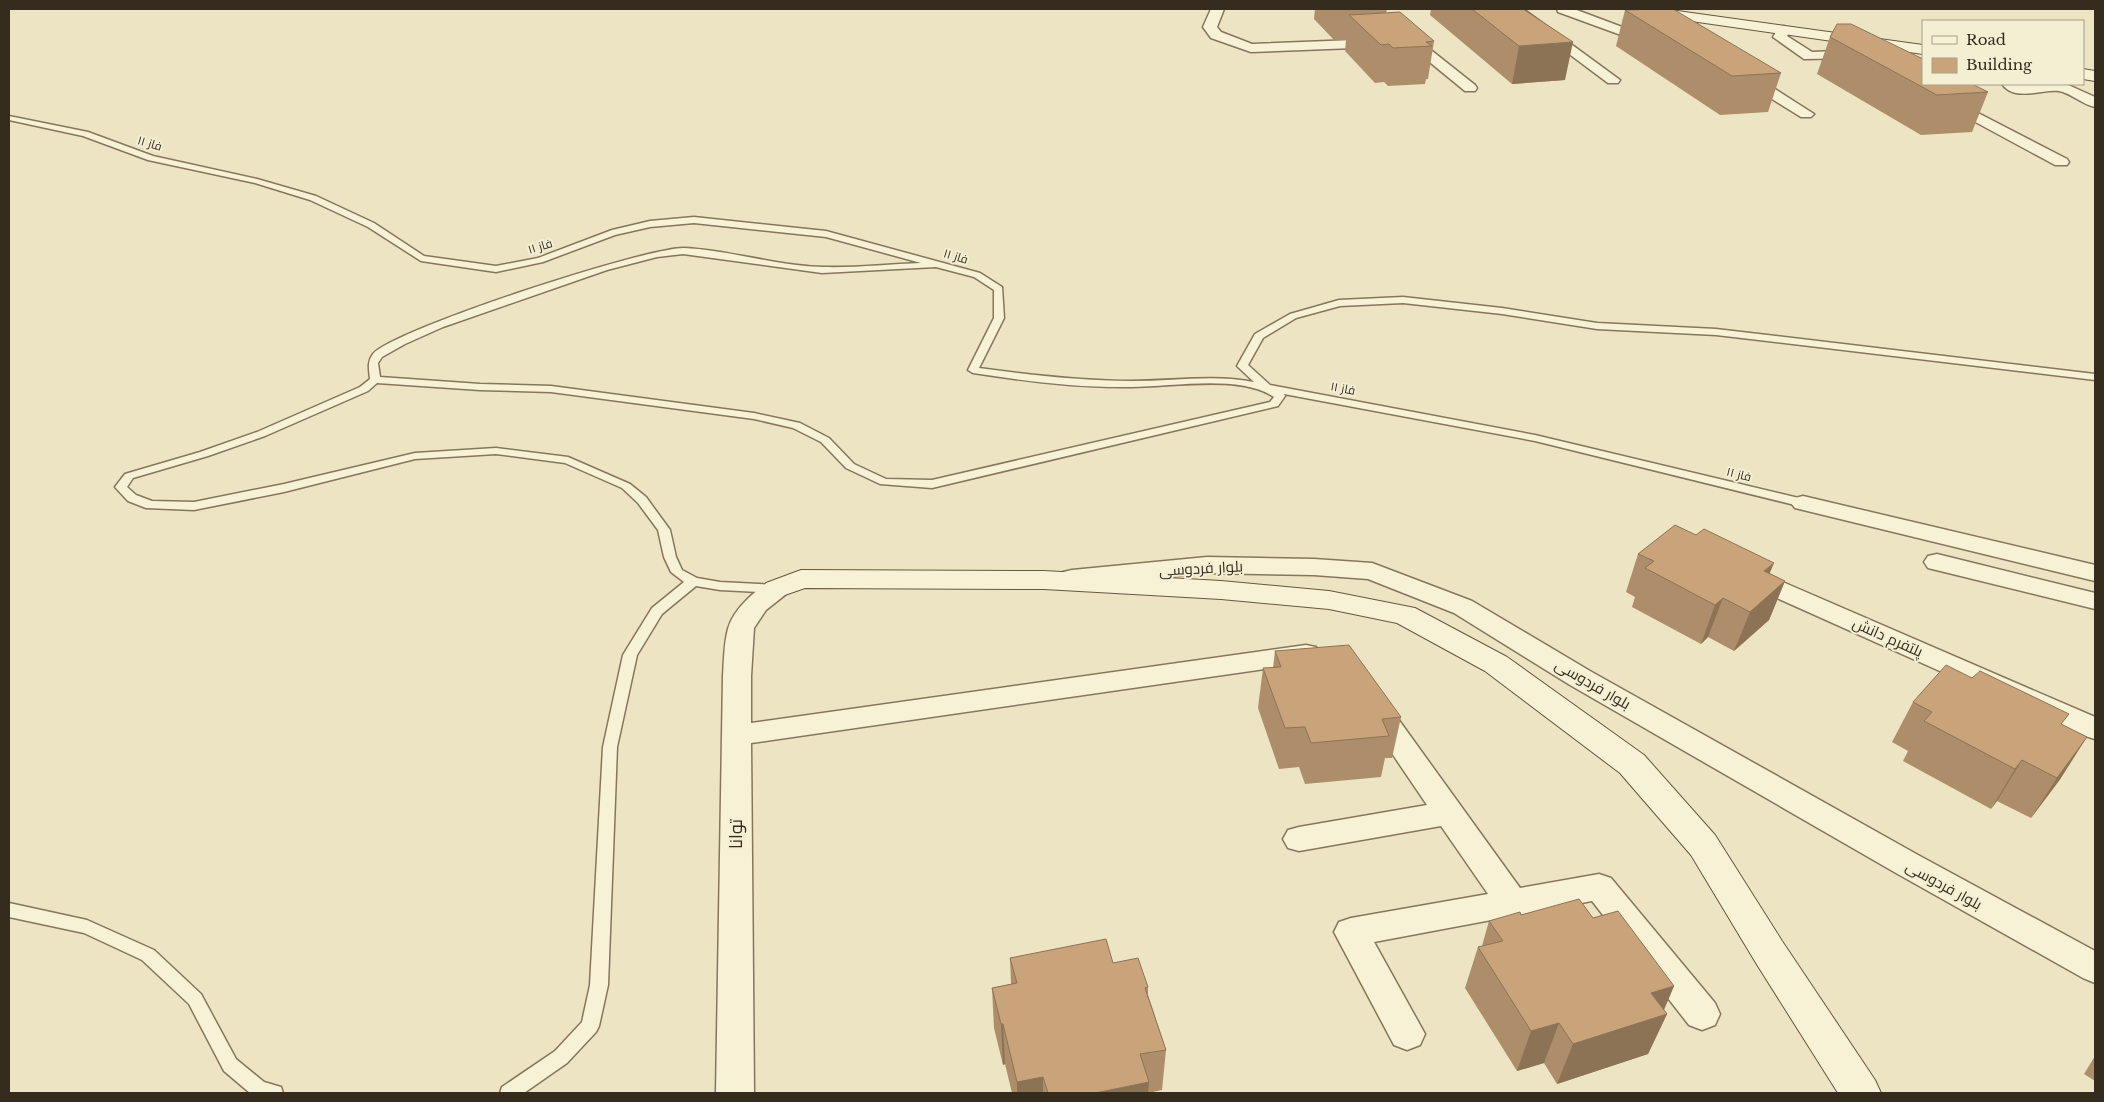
<svg xmlns="http://www.w3.org/2000/svg" width="2104" height="1102" viewBox="0 0 2104 1102" font-family="'Libre Baskerville',Cairo,serif">
	<style>
		.lines { fill: none; stroke-linecap: round; stroke-linejoin: round }
		.lane-casing { stroke: #86765b; stroke-width: 3 }
		.street-casing { stroke: #86765b; stroke-width: 3 }
		.secondary-casing { stroke: #67573e; stroke-width: 2 }
		.lane { fill: #f7f1d6; fill-rule: evenodd }
		.street { fill: #f7f1d6; fill-rule: evenodd }
		.secondary { fill: #f7f1d6; fill-rule: evenodd }
		.wall { fill: #ad8d6a }
		.shaded-wall { fill: #8d7356 }
		.building { fill: #c9a47b; stroke: #8d7356 }
		.labels { text-anchor: middle; dominant-baseline: central; stroke-width: 4; stroke-linejoin: round; paint-order: stroke }
		.far-street-label { font-size: 12px; fill: #362c1e; stroke: #f4eed3 }
		.street-label { font-size: 15px; fill: #362c1e; stroke: #f4eed3 }
		.near-street-label { font-size: 18px; fill: #362c1e; stroke: #f4eed3 }
	</style>
	<rect width="100%" height="100%" fill="#ece4c3"/>
	<g class="lines">
		<!-- lane casing -->
		<g class="lane-casing">
			<path id="lane" d="M9 116 88 132 153 156 257 179 316 196 374 223 424 256 496 266 538 258 612 230 650 221 694 217 826 231 980 273 1002 287 1004 318 979 368C1030 375 1081 381 1132 381 1173 381 1213 374 1254 382L1237 366 1255 334 1290 314 1339 300 1403 297 1502 308 1597 323 1716 329 2095 374V380L1716 335 1597 329 1502 314 1403 303 1340 306 1296 318 1263 338 1248 365 1270 385 1535 435 1807 500 1809 503 1803 507 1535 441 1284 394 1285 396 1278 406 932 488 880 484 846 468 821 442 793 428 754 419 551 392 480 390 377 383 368 391 265 436 208 456 133 478 127 487 136 495 152 501 194 502 284 484 415 453 496 448 568 457 630 484 646 497 670 530 676 557 682 570 697 578 720 582 776 585 782 589 776 593 720 590 696 586 662 614 637 655 617 747 608 985 599 1026 596 1032 567 1063 524 1093H500L502 1087 555 1051 582 1022 590 985 603 747 623 655 652 608 684 582 671 572 664 557 658 530 638 503 622 488 565 463 496 454 415 459 284 492 194 510 146 508 128 501 115 487 125 474 200 452 257 432 360 387 370 379C369 369 367 362 373 354 395 329 647 247 684 248 730 250 776 266 823 267 855 268 889 264 921 263L826 237 694 223 650 227 615 235 543 262 496 272 421 261 368 227 310 200 255 183 148 160 83 136 9 120ZM683 254 822 273 936 267 974 277 994 290V318L968 370 973 373C1026 381 1079 388 1132 387 1173 387 1239 374 1274 397L1270 402 932 480 886 479 854 464 829 438 800 423 754 413 551 386 480 384 380 377 378 363 382 357 405 344 443 327 607 270 657 257Z
				M9 903 87 920 154 950 201 994 236 1059 264 1082 281 1087 283 1093H250L224 1071 189 1004 142 960 84 933 9 917Z"/>
		</g>
		<!-- street casing -->
		<g class="street-casing">
			<path id="street" d="M1211 9H1224L1217 27 1221 32 1252 44 1380 39 1387 43 1380 47 1251 52 1211 38 1203 27Z
				M1365 9H1379L1475 85 1477 88 1475 91H1465Z
				M1509 9H1523L1620 80 1618 83H1608Z
				M1557 9H1574L1622 27 1654 25 1661 29 1654 33 1621 35 1558 12Z
				M1784 26 1791 30 1787 36 1812 52 1858 50 1865 54 1858 58 1804 59 1773 37 1779 27Z
				M1745 72 1750 73 1814 114 1811 117H1801L1740 79 1738 76 1740 73Z
				M2002 84H2066L2095 97V107C2083 105 2071 93 2059 91 2041 89 2015 102 2002 84Z
				M1949 98 2067 159 2069 162 2067 165H2055L1944 105 1942 102 1944 99Z
				M1803 496 2095 565V581L1795 508 1791 503 1795 498Z
				M1937 554 2095 593V609L1928 568 1924 562 1928 556Z
				M1207 557 1314 559 1372 563 1472 601 1590 671 1918 855 2095 951V983L2083 978 1896 873 1570 685 1454 613 1368 579 1314 575 1207 573 1072 586 1063 584 1059 578 1063 572 1072 570Z
				M1750 568 2095 717V739L2085 736 1741 582 1737 576 1741 570Z
				M776 581 785 583 789 589 785 595 766 610 754 628 751 676V723L1306 645 1316 647 1320 654 1316 661 1306 663 751 743 754 1093H716L723 676C724 661 724 643 728 629 733 610 757 586 776 581Z
				M1378 702 1388 705 1520 888 1599 874 1611 878 1715 1003 1720 1014 1715 1025 1702 1030 1689 1025 1592 901 1374 942 1425 1034 1420 1045 1407 1050 1394 1045 1334 932 1339 922 1351 918 1488 894 1441 826 1299 851 1288 848 1283 839 1288 830 1299 827 1427 805 1364 712 1368 705Z"/>
		</g>
		<!-- secondary casing -->
		<g class="secondary-casing">
			<path id="secondary" d="M1628 9H1663L1923 45V54L1635 13Z
				M2083 69 2095 71V81L2083 79Z
				M801 570 1044 571 1221 581 1329 591 1415 608 1507 657 1644 755 1715 835 1782 941 1875 1080 1881 1093H1838L1756 963 1691 855 1620 773 1485 671 1397 623 1329 609 1221 599 1044 589 805 588 776 598 766 595 762 589 766 583Z"/>
		</g>
		<!-- lane -->
		<use href="#lane" class="lane"/>
		<!-- street -->
		<use href="#street" class="street"/>
		<!-- secondary -->
		<use href="#secondary" class="secondary"/>
	</g>
	<!-- wall -->
	<path class="wall" d="M1315 9H1387L1386 13 1434 41 1428 79H1426L1425 84 1388 86 1384 82 1375 83 1345 51 1346 40H1334L1314 19Z
		M1431 9H1523L1565 80 1512 84 1430 15Z
		M1625 10 1781 73 1768 112 1720 115 1616 46Z
		M1830 37 1988 92 1972 132 1921 135 1817 74Z
		M1696 535 1785 581 1769 620 1734 651 1708 637 1701 644 1632 607 1635 597 1626 592 1638 554Z
		M1275 651 1401 717 1392 758H1385L1381 777 1305 784 1299 767 1279 769 1258 708 1263 668H1273Z
		M1972 678 2062 725 2061 778 2031 818 1997 801 1991 809 1903 761 1908 751 1892 742 1913 702Z
		M1521 915 1593 918 1674 986 1664 1010 1667 1014 1648 1054 1557 1084 1544 1063 1517 1071 1465 988 1478 947 1482 946 1489 921Z
		M1010 958 1113 963 1148 987V995L1166 1050 1162 1090 1148 1093H1012L1005 1064 1003 1065 994 1028 992 988 1011 984Z
		M2095 1056V1081L2084 1074Z"/>
	<!-- shaded-wall -->
	<path class="shaded-wall" d="M1573 42 1565 80 1512 84 1519 46Z
		M1774 563 1758 601 1764 571Z
		M1785 581 1769 620 1734 651 1750 612Z
		M1723 598 1708 637 1701 644 1715 605Z
		M2087 737 2061 778 2031 818 2057 778Z
		M2022 760 1997 801 1991 809 2015 769Z
		M1674 986 1661 1016 1667 1014 1648 1054 1557 1084 1573 1044 1651 993Z
		M1559 1023 1544 1063 1517 1071 1531 1031Z
		M1001 1024H1003L1005 1064 1003 1065Z
		M1043 1077V1093H1017V1082Z
		M1149 1082 1148 1093H1095Z"/>
	<!-- building -->
	<path class="building" d="M1472 9H1523L1573 42 1519 46Z
		M1660 9H1673L1781 73 1732 76 1625 10Z
		M1400 12 1434 41 1426 42 1432 46 1393 48 1389 44 1381 45 1349 15Z
		M1837 24H1851L1923 59V84H1972L1988 92 1937 95 1830 37Z
		M1675 525 1696 535 1704 529 1774 563 1764 571 1785 581 1750 612 1723 598 1715 605 1645 568 1654 561 1638 554Z
		M1349 645 1401 717 1382 719 1389 736 1311 743 1305 727 1285 728 1263 668 1281 667 1275 651Z
		M1946 665 1972 678 1980 671 2069 714 2061 724 2087 737 2057 778 2022 760 2015 769 1924 721 1932 712 1913 702Z
		M1579 899 1593 918 1618 911 1674 986 1651 993 1667 1014 1573 1044 1559 1023 1531 1031 1478 947 1503 941 1489 921 1520 912 1521 915Z
		M1106 939 1113 963 1138 958 1148 987 1145 988 1166 1050 1140 1054 1149 1082 1095 1093H1048L1043 1077 1017 1082 1003 1024H1001L992 988 1017 983 1010 958Z"/>
	<g class="labels">
		<!-- far-street labels -->
		<g class="far-street-label">
			<text transform="translate(150 143) rotate(17)">فاز ۱۱</text>
			<text transform="translate(540 246) rotate(-17)">فاز ۱۱</text>
			<text transform="translate(956 256) rotate(17)">فاز ۱۱</text>
			<text transform="translate(1343 388) rotate(11)">فاز ۱۱</text>
			<text transform="translate(1739 474) rotate(14)">فاز ۱۱</text>
		</g>
		<!-- street labels -->
		<g class="street-label">
			<text transform="translate(1201 568) rotate(-3)">بلوار فردوسی</text>
			<text transform="translate(1888 637) rotate(24)">پلتفرم دانش</text>
			<text transform="translate(1593 684) rotate(30)">بلوار فردوسی</text>
			<text transform="translate(1944 885) rotate(29)">بلوار فردوسی</text>
		</g>
		<!-- near-street labels -->
		<g class="near-street-label">
			<text transform="translate(736 834) rotate(-90)">توانا</text>
		</g>
	</g>
	<!-- border -->
	<rect width="2104" height="1102" fill="none" stroke="#362c1e" stroke-width="20"/>
	<!-- legend -->
	<rect x="1922" y="20" width="162" height="65" fill="#f4eed3" stroke="#a8a08b"/>
	<rect x="1932" y="36" width="25" height="8" fill="#f7f1d6" stroke="#a8a08b"/>
	<text x="1966" y="45" font-size="15" fill="#362c1e">Road</text>
	<rect x="1932" y="58" width="25" height="15" fill="#c9a47b" stroke="#a8a08b"/>
	<text x="1966" y="70" font-size="15" fill="#362c1e">Building</text>
</svg>
